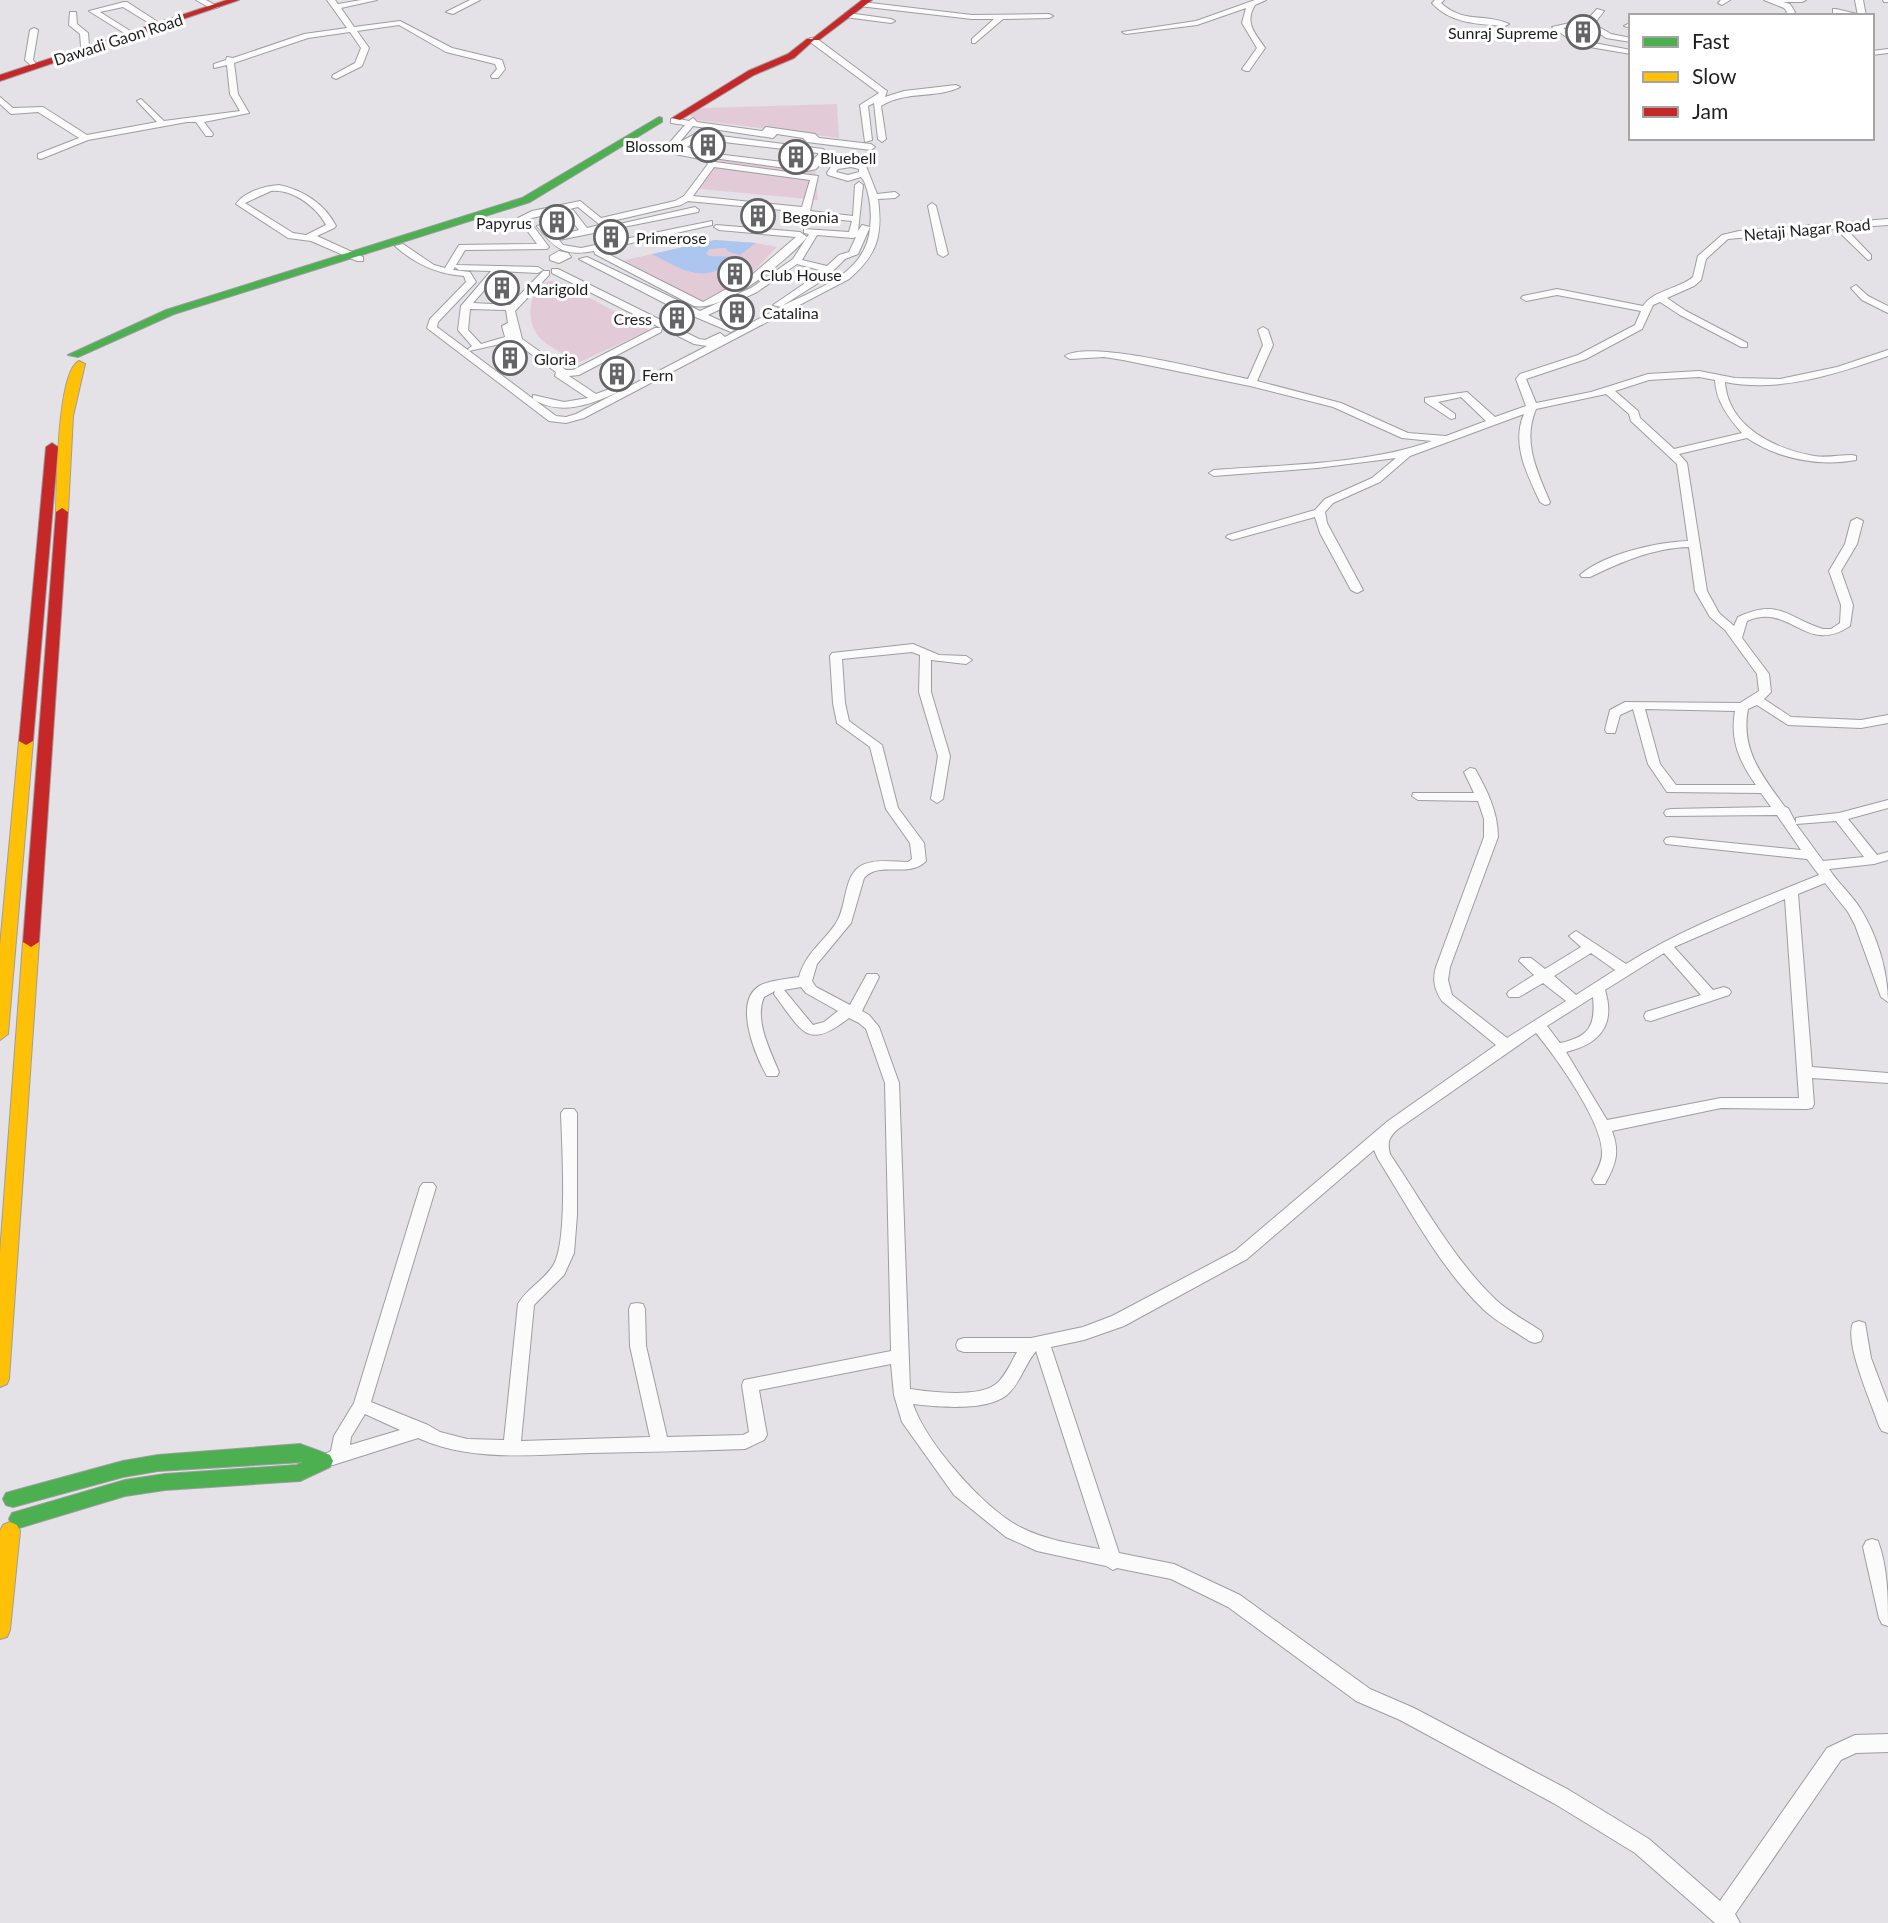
<svg xmlns="http://www.w3.org/2000/svg" width="1888" height="1923" viewBox="0 0 1888 1923" font-family="Lato,sans-serif">
	<style>
		.green { fill: #e3cad7 }
		.water { fill: #adc6ef }
		.lines { fill: none; stroke-linecap: round; stroke-linejoin: round }
		.street-casing { stroke: #9e9da0; stroke-width: 2 }
		.fast-casing { stroke: #9e9da0; stroke-width: 2 }
		.slow-casing { stroke: #9e9da0; stroke-width: 2 }
		.jam-casing { stroke: #9e9da0; stroke-width: 2 }
		.street { fill: #fbfbfb; fill-rule: evenodd }
		.fast { fill: #4caf50; fill-rule: evenodd }
		.slow { fill: #ffc107; fill-rule: evenodd }
		.jam { fill: #c62828; fill-rule: evenodd }
		.labels { text-anchor: middle; dominant-baseline: central; stroke-width: 6; stroke-linejoin: round; paint-order: stroke }
		.far-poi-label { font-size: 16px; fill: #1f1e21; stroke: #fff; text-anchor: start }
		.far-street-label { font-size: 16px; fill: #1f1e21; stroke: #fff }
	</style>
	<rect width="100%" height="100%" fill="#e4e2e6"/>
	<!-- green -->
	<path class="green" d="M837 104 839 138 697 120 690 115 695 110 704 108Z
		M723 159 815 170 818 200 701 189 699 188 718 161Z
		M715 240 756 243 777 247 743 282 703 303 621 261Z
		M550 281H558L649 330 580 362C572 363 568 358 561 353 554 348 544 343 539 337 525 322 528 286 550 281Z"/>
	<!-- water -->
	<path class="water" d="M715 240 756 243 740 255 729 252 725 248 709 249 706 254 710 256 737 257C706 286 684 271 652 254Z"/>
	<g class="lines">
		<!-- street casing -->
		<g class="street-casing">
			<path id="street" d="M196 0H206L219 7 212 9Z
				M327 0H335L338 4 361 0H377L341 8 354 27 400 21 452 48 502 60 505 69 498 78H492L491 76 497 69 495 64 446 52 399 25 357 31 369 48 362 66 336 79 332 77 333 75 355 63 361 48 350 32 308 38 234 63 238 94 249 113 204 122 213 134 212 136H206L196 122H187L88 140 41 159 38 158V154L79 138 38 112 11 114 0 104V97L13 108 43 107 87 135 157 122 137 101 141 99 164 121 240 111 230 94 227 65 214 68V64L226 60 227 57 233 58 304 34 347 28Z
				M470 0H480L453 14 446 12Z
				M1255 0H1266L1255 5C1244 23 1255 33 1265 48L1249 71H1246L1242 69 1257 48 1242 23 1246 8 1197 25 1126 34 1122 32 1196 21Z
				M1435 0H1444L1441 3C1463 24 1486 13 1509 24L1505 26C1479 24 1451 24 1432 3Z
				M1721 0H1730L1722 5 1718 3Z
				M1764 0H1806L1802 2H1783L1790 4 1795 12 1792 16H1784L1787 12 1784 8Z
				M1855 0H1863L1866 16H1858Z
				M1883 0H1888V2H1884Z
				M124 2H127L164 26 157 28 123 7 100 12 135 34V38H132L89 11Z
				M862 2 972 15 1049 14 1053 16 1049 18 1003 19 975 43H972V39L994 19H972L859 6 858 4Z
				M1597 9 1604 11 1594 24 1611 34 1631 38V42L1606 38 1587 24 1563 28 1583 41 1631 50V54L1578 45 1552 27 1588 19Z
				M1836 9 1857 14 1858 16 1833 13V9Z
				M70 12H76L77 24 88 33 89 45 94 50 93 52H87L81 46 80 34 69 25Z
				M848 13 891 19 895 21 891 23 845 17V13Z
				M1628 24H1631V28L1624 26Z
				M34 28 38 30 33 60 37 65 33 67 25 60 30 30Z
				M810 38H816L887 91 885 97 904 91 956 85 960 87C937 99 907 90 881 106L886 139 882 142 878 139 874 103 868 106 872 140 865 142 860 105 879 93 810 42Z
				M1888 49V53L1872 55V51Z
				M674 118 689 121 693 118 697 122 762 131 766 127 815 134 819 138 871 144 875 147 871 150 807 142 803 138 777 134 773 138 693 126 674 149 680 150V142L697 133 823 149 828 154 827 156 816 169 807 171 713 158 715 162 818 176 810 211 853 216 855 185 859 182 863 185 858 231 862 225 870 227 858 254 845 259 826 278 782 306C818 288 866 274 870 228 872 211 870 196 864 181L861 177 848 181 828 175 827 173 832 165 852 161 866 166 877 194 895 192 899 195 895 198 878 199C883 236 877 255 849 279L584 418 566 423 549 421 427 328 430 319 466 282 464 276C437 274 415 264 395 246L403 244 434 265 445 268 459 245 537 244 518 218 532 211 580 201 601 218 675 201 684 196 708 164 705 160 665 152V148L685 125 671 123V119ZM698 139 818 153 819 154 807 165 700 152 687 147ZM714 167 810 180 802 207 693 196ZM851 167 859 169V172L848 175 836 172 838 169ZM688 201 792 211 796 215 852 221 849 232 804 229V233L809 234 793 259 751 288 700 311 587 257 579 259 674 308 731 332 736 329 734 327 708 315 757 292 797 264 823 271 773 305 781 307 725 337 720 333 705 340 699 339 558 269H552V273L661 328H655L573 370H566L522 339 515 311 549 275V271H543L510 305 473 303 501 271 538 273 543 270 538 267 456 265 465 250 547 249 549 247 528 219 578 207 599 224 681 205ZM817 235 853 238 856 237 849 252 839 255 827 266 802 260ZM455 267 459 270 491 271 461 306 458 330 472 346 468 349 469 351 513 341 556 372 555 376 588 398 564 402 533 395V399C560 416 589 405 616 393L617 391 612 388 596 394 569 376 579 375 661 332 662 328 694 344 707 346 576 414 566 417 556 416 437 327 438 322 476 282 470 272 453 270ZM470 309 506 310 508 323 502 326 505 337 481 344 468 330Z
				M279 185C303 190 325 204 336 226L334 228 317 236 363 257V261H357L311 241 288 238 236 204C244 192 264 186 279 185ZM271 191C292 189 316 206 326 225L306 235 293 233 245 203Z
				M932 203 936 206 948 254 943 257 938 254 928 206Z
				M695 207 699 210 698 212 559 240 563 245 581 248 712 221V225L600 250 703 302 753 274 796 237 719 230 714 227 716 225 800 232 807 237C788 260 724 312 694 306L595 254 594 251C564 257 554 248 537 226L545 224 555 236 579 230 565 212 570 209 573 210 587 228 611 222 615 225Z
				M1888 219V225L1845 228 1871 255V259L1868 260 1836 229 1728 239 1706 259 1701 280 1694 286 1667 298 1686 311 1747 343V347H1741L1680 315 1660 302 1653 305 1642 329 1586 359 1526 379 1536 403 1591 392 1648 374 1699 371 1735 378 1780 379 1837 367 1888 350V356C1836 374 1780 393 1725 382 1728 427 1775 449 1814 456 1826 458 1840 455 1852 455L1856 456V460C1819 467 1778 459 1747 438L1679 454 1687 463 1707 591 1719 613 1734 626 1738 617C1779 598 1786 617 1823 629H1831L1840 623 1841 605 1829 571 1845 544 1851 521 1857 518 1863 521 1857 544 1841 571 1853 605 1850 626C1805 656 1791 602 1747 621L1742 638 1769 674 1771 692 1764 699 1791 717 1861 720 1888 715V723L1861 728 1788 725 1757 705 1748 709C1740 750 1763 777 1785 807L1788 808 1796 823V818L1801 817 1839 813 1888 800V808L1848 819 1877 855 1888 852V860L1874 864 1829 869C1838 883 1851 894 1860 908 1877 935 1888 971 1888 1002L1881 997 1855 925 1848 912 1825 883 1798 894 1812 1067 1888 1073V1083L1812 1078 1814 1104 1812 1108 1807 1109 1721 1108 1612 1131C1620 1152 1616 1164 1605 1184H1595L1592 1180C1596 1172 1602 1163 1602 1154 1604 1124 1556 1057 1536 1033L1398 1129C1389 1137 1387 1142 1390 1154 1423 1203 1453 1259 1496 1300 1509 1312 1526 1321 1541 1331L1543 1336 1541 1341 1535 1343 1529 1341C1515 1331 1497 1322 1484 1310 1440 1268 1410 1210 1378 1159L1374 1150 1247 1259 1124 1326 1084 1340 1051 1347 1119 1553 1174 1564 1240 1595 1370 1689 1414 1708 1569 1790 1649 1839 1720 1901 1827 1748 1855 1735 1888 1734V1752L1856 1753 1841 1760 1735 1914 1740 1923H1715L1635 1853 1555 1804 1400 1720 1356 1701 1228 1607 1171 1579 1117 1568 1113 1570 1106 1566 1037 1551 1006 1537 954 1495 902 1422 894 1395 891 1364 759 1390 767 1435 764 1440 745 1449C693 1451 641 1452 589 1453 532 1455 471 1462 418 1438L333 1465 327 1463 324 1458 327 1453 331 1451 334 1436 354 1403 420 1187 423 1183H433L436 1187 371 1402 428 1425 440 1432 467 1439 504 1440 518 1304C527 1288 545 1280 554 1264 568 1239 562 1145 561 1113L564 1109H574L577 1113V1215L574 1253 564 1275 534 1305 521 1441 650 1437 630 1346 629 1309 631 1304 637 1303 643 1304 645 1309 646 1346 667 1437 743 1435 749 1432 742 1385 744 1380 891 1351 885 1083 866 1029 859 1023 849 1018C807 1051 802 1031 776 997L774 994 775 991 764 997C754 1020 770 1050 779 1072L777 1076H767C755 1055 732 1000 761 985 772 980 787 979 799 977 806 952 823 943 836 923 847 907 843 879 859 867 872 858 894 862 908 862L912 859 910 843 886 809 870 747 837 723 833 703 830 656 832 653 913 644 939 655 966 656 972 660 966 664 931 660V692L950 756 943 799 937 803 931 799 938 756 919 692 920 655 912 652 842 659 845 703 849 721 882 745 898 808 924 843 926 861C909 879 880 860 864 878L851 923 817 964 812 981 816 987 850 1005 867 974H877L879 977 862 1011 869 1015 879 1027 899 1083 910 1389C931 1392 979 1398 996 1384 1006 1376 1011 1362 1017 1352H964L958 1350 956 1345 958 1340 964 1338H1031L1083 1327 1112 1316 1235 1251 1388 1121 1496 1045 1442 1001C1435 990 1432 981 1436 967L1484 837V819L1478 801 1418 800 1412 796 1413 793H1474L1464 772 1470 768 1475 769C1487 790 1498 812 1498 837L1450 967 1448 980 1452 995 1507 1038 1566 1001 1543 983 1519 997H1509L1507 994 1509 991 1534 975 1519 961 1521 958H1531L1545 969 1581 947 1569 936 1576 931 1626 964C1686 926 1753 902 1819 875L1807 859 1666 844 1664 841 1666 838 1671 837 1801 850 1777 815 1666 816 1664 813 1666 810 1671 809 1771 807 1761 793 1667 792 1648 764 1633 709 1620 715 1615 733H1607L1605 730 1610 710 1625 702 1740 703 1759 691 1757 674 1725 630 1710 617 1695 591 1689 547C1653 548 1621 562 1590 577H1582L1580 575C1604 554 1657 542 1688 541L1677 464 1631 421 1629 414 1606 394 1536 409C1522 442 1537 471 1550 502L1549 504 1545 505 1540 502C1527 474 1511 444 1524 414L1410 456 1380 482 1333 503 1325 512 1327 523 1363 590 1357 593 1351 590 1320 533 1315 517 1232 540 1226 537 1228 535 1315 510 1325 499 1372 478 1396 458 1317 468 1214 476 1209 473 1214 470C1281 465 1370 464 1432 441L1402 438 1333 407 1250 386 1123 360 1104 357 1070 359 1065 356C1090 339 1213 372 1248 379L1263 345 1258 330 1263 327 1268 330 1273 345 1257 381 1341 403 1408 433 1446 436 1486 421 1461 397 1438 402 1455 414V418L1451 419 1425 402V398L1467 392 1495 417 1526 406 1516 379 1520 374 1578 355 1635 325 1641 311 1557 295 1526 301 1521 298 1523 296 1557 289 1643 306C1653 290 1679 289 1693 277L1698 256 1722 235 1739 231ZM1699 377 1715 380C1716 401 1728 417 1742 433L1674 449 1640 418 1638 411 1615 391 1649 380ZM1645 709 1735 711C1730 740 1739 761 1756 785H1676L1660 764ZM1836 821 1864 857 1823 861 1796 824ZM1785 899 1799 1098H1721L1607 1120 1566 1052C1599 1044 1616 1026 1605 990L1664 953 1701 995 1646 1012 1644 1016 1646 1020 1651 1021 1729 995 1731 992 1729 989 1724 987 1713 990 1674 947ZM1591 953 1615 970 1576 995 1554 976ZM801 987 806 993 838 1011 824 1022 813 1025 784 990ZM1593 997C1596 1027 1588 1037 1560 1043L1547 1026ZM1036 1351 1100 1549C1073 1544 1046 1540 1022 1528 985 1510 926 1443 913 1404 939 1407 990 1412 1009 1393 1021 1381 1025 1364 1036 1351ZM365 1414 400 1430 350 1445 351 1437Z
				M559 251 568 253 571 257 559 263 550 260V256Z
				M1856 285 1868 296 1888 306V313L1862 300 1851 288Z
				M1859 1321 1865 1323 1871 1358 1888 1403V1433L1882 1431 1879 1426C1872 1404 1844 1343 1853 1323Z
				M1872 1539 1878 1541C1888 1568 1888 1598 1888 1626L1882 1624 1879 1618 1863 1547 1866 1541Z"/>
		</g>
		<!-- fast casing -->
		<g class="fast-casing">
			<path id="fast" d="M659 117 662 118V122L530 202 174 314 78 357 68 355 166 310 522 198Z
				M300 1444 330 1455 333 1461 330 1467 300 1481 165 1490 125 1496 19 1528 12 1525 9 1519 12 1513 125 1480 165 1474 297 1465 303 1462 158 1471 123 1477 13 1507 6 1505 3 1499 6 1493 13 1491 123 1461 158 1455Z"/>
		</g>
		<!-- slow casing -->
		<g class="slow-casing">
			<path id="slow" d="M79 361 85 364 73 416 68 512 62 516 56 512C57 486 57 371 79 361Z
				M26 737 33 741 8 1034 0 1040V946L19 741Z
				M31 937 39 942 9 1379 7 1384 0 1387V1253L23 942Z
				M10 1522 17 1525 20 1531 10 1630 7 1637 0 1639V1531L3 1525Z"/>
		</g>
		<!-- jam casing -->
		<g class="jam-casing">
			<path id="jam" d="M227 0H239L0 81V75Z
				M862 0H872L819 40H814L794 58 754 75 680 120 672 118 748 71 788 54 807 39H812Z
				M52 443 58 447 33 741 26 745 19 741 46 447Z
				M62 508 68 512 39 942 31 947 23 942 56 512Z"/>
		</g>
		<!-- street -->
		<use href="#street" class="street"/>
		<!-- fast -->
		<use href="#fast" class="fast"/>
		<!-- slow -->
		<use href="#slow" class="slow"/>
		<!-- jam -->
		<use href="#jam" class="jam"/>
	</g>
	<!-- icons -->
	<defs>
		<g id="building-ring" transform="scale(1.75)"><circle r="9.5" fill="#fff" stroke="#646366" stroke-width="1.5"/><path d="M-4-6H4V6H1V3H-1V6H-4ZM-2.5-4.3h1.7v1.8h-1.7ZM.8-4.3h1.7v1.8H.8ZM-2.5-1h1.7V.8h-1.7ZM.8-1h1.7V.8H.8Z" fill="#646366"/></g>
	</defs>
	<g fill-rule="evenodd">
		<use href="#building-ring" x="1583" y="32"/>
		<use href="#building-ring" x="708" y="145"/>
		<use href="#building-ring" x="796" y="157"/>
		<use href="#building-ring" x="758" y="216"/>
		<use href="#building-ring" x="557" y="222"/>
		<use href="#building-ring" x="611" y="237"/>
		<use href="#building-ring" x="735" y="274"/>
		<use href="#building-ring" x="502" y="288"/>
		<use href="#building-ring" x="737" y="312"/>
		<use href="#building-ring" x="677" y="318"/>
		<use href="#building-ring" x="510" y="358"/>
		<use href="#building-ring" x="617" y="374"/>
	</g>
	<g class="labels">
		<!-- far-poi labels -->
		<g class="far-poi-label">
			<text x="1558" y="32" text-anchor="end">Sunraj Supreme</text>
			<text x="684" y="145" text-anchor="end">Blossom</text>
			<text x="820" y="157">Bluebell</text>
			<text x="782" y="216">Begonia</text>
			<text x="532" y="222" text-anchor="end">Papyrus</text>
			<text x="636" y="237">Primerose</text>
			<text x="760" y="274">Club House</text>
			<text x="526" y="288">Marigold</text>
			<text x="762" y="312">Catalina</text>
			<text x="652" y="318" text-anchor="end">Cress</text>
			<text x="534" y="358">Gloria</text>
			<text x="642" y="374">Fern</text>
		</g>
		<!-- far-street labels -->
		<g class="far-street-label">
			<text transform="translate(118 39) rotate(-18)">Dawadi Gaon Road</text>
			<text transform="translate(1807 229) rotate(-5)">Netaji Nagar Road</text>
		</g>
	</g>
	<!-- legend -->
	<rect x="1629" y="14" width="245" height="126" fill="#ffffff" stroke="#a5a5a6" stroke-width="2"/>
	<rect x="1643" y="37" width="35" height="10" fill="#4caf50" stroke="#a5a5a6" stroke-width="2"/>
	<text x="1692" y="49" font-size="21" fill="#1f1e21">Fast</text>
	<rect x="1643" y="72" width="35" height="10" fill="#ffc107" stroke="#a5a5a6" stroke-width="2"/>
	<text x="1692" y="84" font-size="21" fill="#1f1e21">Slow</text>
	<rect x="1643" y="107" width="35" height="10" fill="#c62828" stroke="#a5a5a6" stroke-width="2"/>
	<text x="1692" y="119" font-size="21" fill="#1f1e21">Jam</text>
</svg>
